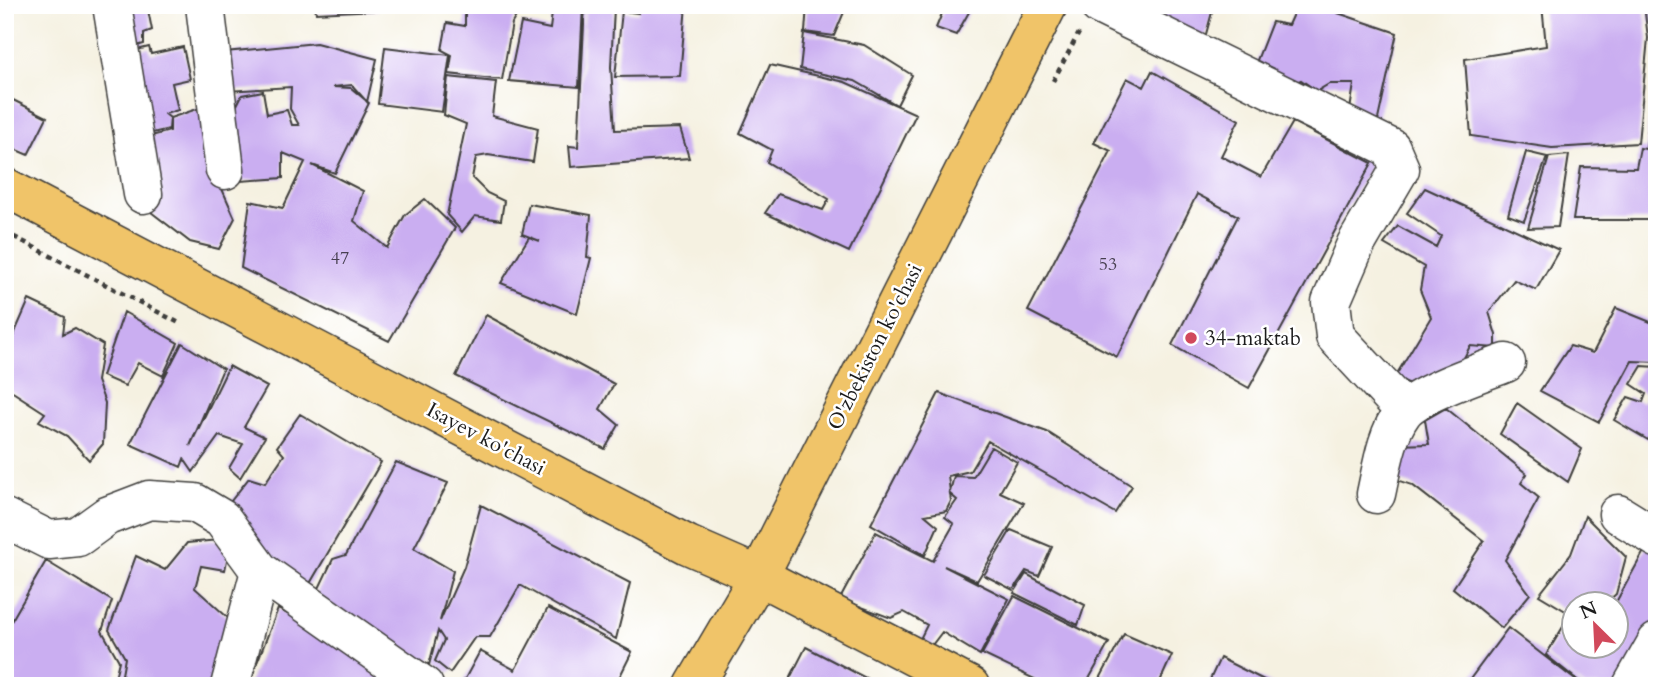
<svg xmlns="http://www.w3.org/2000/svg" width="1662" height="691" viewBox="0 0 1662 691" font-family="Cardo,serif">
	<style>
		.building { fill: #caaef1 }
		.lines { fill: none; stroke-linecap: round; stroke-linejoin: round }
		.minor-casing { stroke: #3d3c3a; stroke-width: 41 }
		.major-casing { stroke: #3d3c3a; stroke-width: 41 }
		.path { stroke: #3d3c3a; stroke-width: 4.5; stroke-dasharray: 5 5; stroke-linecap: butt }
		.minor { stroke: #fff; stroke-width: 38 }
		.major { stroke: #f0c469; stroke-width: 38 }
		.poi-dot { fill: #d1495b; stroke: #fff; stroke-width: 2.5 }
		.labels { text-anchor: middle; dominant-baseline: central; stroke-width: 5; stroke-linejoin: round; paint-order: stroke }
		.number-label { font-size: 18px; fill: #484051 }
		.poi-label { font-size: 21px; fill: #1c1c1c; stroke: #fff; text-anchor: start }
		.street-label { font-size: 21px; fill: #1c1c1c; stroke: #fff }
	</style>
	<rect width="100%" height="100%" fill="#fff"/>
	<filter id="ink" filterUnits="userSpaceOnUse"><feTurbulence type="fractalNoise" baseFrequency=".0143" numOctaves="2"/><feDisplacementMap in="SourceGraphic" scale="14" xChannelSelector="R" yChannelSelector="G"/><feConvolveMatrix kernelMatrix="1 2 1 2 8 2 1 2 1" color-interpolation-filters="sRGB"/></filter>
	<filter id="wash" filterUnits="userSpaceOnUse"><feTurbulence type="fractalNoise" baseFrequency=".00686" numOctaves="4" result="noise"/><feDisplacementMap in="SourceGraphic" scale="28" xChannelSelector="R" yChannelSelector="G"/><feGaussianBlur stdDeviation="1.57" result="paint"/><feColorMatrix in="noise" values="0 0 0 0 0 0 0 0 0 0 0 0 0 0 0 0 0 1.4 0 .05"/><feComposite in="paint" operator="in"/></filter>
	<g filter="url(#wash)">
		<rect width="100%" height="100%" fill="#f5f1e1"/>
		<g id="blocks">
			<!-- building -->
			<path class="building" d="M120 5H147L152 30 144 33V44L122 50Z
				M209 5H256V7L210 12Z
				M315 5H379L378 10 316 13Z
				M465 5H523L512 23 502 80 449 74 452 55 442 50 447 23 465 26Z
				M553 5H583L579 87 509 81 521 23 550 29Z
				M585 5H632V8H614L611 67 615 130 680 128 689 158 571 167 569 146 578 147Z
				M638 5H686L680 76 615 77 622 11 639 13Z
				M807 5H847L834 36 805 32Z
				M931 5H973L956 35 936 28 943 11Z
				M1139 5H1214L1203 45Z
				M1297 5H1340L1338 13 1397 33 1377 124 1350 110 1354 84H1329L1317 91 1301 80 1281 88 1252 73 1272 22 1288 25Z
				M1542 5H1644L1648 38 1638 143 1552 148 1471 136 1465 59 1546 46Z
				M1648 5H1657V22H1649Z
				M804 33 864 45 912 75 897 105 855 81 800 69Z
				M316 43 377 59 367 102 352 85 333 87 351 88 369 103 335 173 312 165 363 191 354 221 387 248 405 215 425 199 455 228 389 341 241 268 250 201 283 208 305 162 283 153V178L241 181 235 109 242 95 263 91 267 114 287 110 292 125H299L290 109 291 87 227 91 225 52Z
				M149 47 151 54 183 47 190 79 172 83 178 110 165 114 170 118 169 129 140 136 121 54Z
				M385 47 450 55 442 112 378 104Z
				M1655 58H1657V150L1646 149Z
				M770 65 845 82 916 114 849 252 765 213 778 194 823 210 829 199 767 162 772 150 740 133Z
				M1152 71 1239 120 1221 156 1261 177 1293 122 1372 163 1249 388 1172 345 1238 216 1197 194 1117 357 1028 311 1111 151 1094 143 1127 78 1144 87Z
				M448 77 496 82 492 116 538 128 533 162 488 155 476 157 472 178 487 193 504 201 501 220 475 216 462 232 447 215 466 124 444 115Z
				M5 96 47 117 28 155 5 145Z
				M209 105 222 189 235 218 219 249 190 242 151 212 140 139 170 131V118Z
				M1640 148 1657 151V220H1573L1581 167 1636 168Z
				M1526 152 1547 157 1524 221 1508 215Z
				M1569 155 1558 227 1528 228 1549 157Z
				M1425 188 1559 250 1536 290 1514 280 1489 312 1496 335V348L1470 346 1463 360 1423 390 1395 377 1431 317 1420 290 1424 267 1384 244 1398 226 1436 247 1441 236 1407 213Z
				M529 204 591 215 587 257 591 258 577 314 501 283 529 237 540 241 522 234Z
				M29 300 65 317 63 334 75 328 103 345 97 381 105 403 103 444 89 460 67 436 39 421 45 413 5 387V355Z
				M1616 308 1653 323 1657 362 1632 361 1599 422 1540 391 1570 346 1593 353Z
				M124 312 178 343 163 376 138 363 125 386 102 376Z
				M486 315 614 384 600 409 619 425 605 449 456 376Z
				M182 343 223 369 190 446 229 366 267 387 244 427 265 437 240 478 229 468 243 444 219 436 193 472 184 459 181 467 130 444Z
				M1642 366 1657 367V429L1648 440 1614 420 1628 397 1643 402 1646 394 1631 384Z
				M939 393 1047 432 1132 486 1115 513 988 441 970 471 948 476 950 492 954 476 973 477 991 447 1017 462 1000 492 1024 503 977 581 944 566 1009 599 980 655 942 632 932 645 920 639 927 625 904 612 891 618 840 599 876 532 933 561 954 524 945 517 957 500 950 494 951 501 946 511 925 515 938 526 925 555 871 524Z
				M1517 403 1582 449 1568 482 1500 434Z
				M1446 408 1527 474 1521 483 1539 498 1505 560 1530 594 1502 628 1453 588 1484 541 1412 485 1394 479 1396 445 1429 444 1425 420Z
				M300 414 381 462 305 592 224 510 249 478 265 483 284 455 277 447Z
				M396 462 448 483 414 548 453 571 440 621 464 567 481 505 630 583 616 639 520 585 490 637H475L450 673 435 661 444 640 438 631 429 665 312 603 333 559 346 555Z
				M1585 516 1626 557 1616 594 1605 604H1574V616L1539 595 1571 554Z
				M1011 530 1052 547 1039 576 1026 571 1013 590 984 575Z
				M219 540 228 555 225 570 201 566 195 588 236 625 220 686H120L125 658 109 630 136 556 165 570 187 543Z
				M1648 544 1657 549V620L1619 686H1585L1546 655 1566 622 1574 627V646H1616L1615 604Z
				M46 561 112 601 102 631 119 661 113 686H5V632Z
				M1026 574 1085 605 1078 625 1014 593Z
				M1014 596 1109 643 1085 686H1049L982 654Z
				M548 608 632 652 615 686H461L480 651 515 670Z
				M278 609 342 642 406 686H248Z
				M1508 628 1583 686H1465Z
				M1124 634 1172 655 1158 686H1096Z
				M806 647 881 686H786Z
				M1220 658 1276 686H1207Z"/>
		</g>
	</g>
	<g filter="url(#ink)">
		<use href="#blocks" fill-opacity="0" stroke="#3d3c3a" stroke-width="2"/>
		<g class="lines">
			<!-- minor casing -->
			<g class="minor-casing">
				<path id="minor" d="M112 5 143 194
					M205 5 225 170
					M1099 5 1391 148 1400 169 1356 244 1331 302 1335 336 1404 410
					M1376 494C1382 467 1386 435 1403 412 1417 394 1484 371 1506 363
					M1618 514 1657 538
					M5 518 49 540 78 537 107 516 149 500 195 503 222 519 260 571 424 686
					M230 686 260 571
					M1632 686 1657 642"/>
			</g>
			<!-- major casing -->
			<g class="major-casing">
				<path id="major" d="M5 187 688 545 759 576 970 686
					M694 686 759 576 1048 5"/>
			</g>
			<!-- path -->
			<path class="path" d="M1053 81 1079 33
				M5 232 181 324"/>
			<!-- minor -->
			<use href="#minor" class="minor"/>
			<!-- major -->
			<use href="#major" class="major"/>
		</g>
	</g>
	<!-- markers -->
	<circle class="poi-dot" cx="1191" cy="338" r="7"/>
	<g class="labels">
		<!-- number labels -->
		<g class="number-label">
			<text x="340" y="258">47</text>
			<text x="1108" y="264">53</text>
		</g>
		<!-- poi labels -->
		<g class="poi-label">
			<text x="1205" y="338">34-maktab</text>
		</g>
		<!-- street labels -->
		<g class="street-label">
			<text transform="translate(875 347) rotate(-63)">O'zbekiston ko'chasi</text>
			<text transform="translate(486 439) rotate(28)">Isayev ko'chasi</text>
		</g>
	</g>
	<!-- margin -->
	<rect width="1662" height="691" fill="none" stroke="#fff" stroke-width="28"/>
	<!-- north arrow -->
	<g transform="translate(1595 625) rotate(336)"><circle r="33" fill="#ffffff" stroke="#a4a4a4" stroke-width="2"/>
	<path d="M0-5L12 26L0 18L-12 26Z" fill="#d1495b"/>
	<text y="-10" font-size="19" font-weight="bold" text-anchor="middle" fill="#1c1c1c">N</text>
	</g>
</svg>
